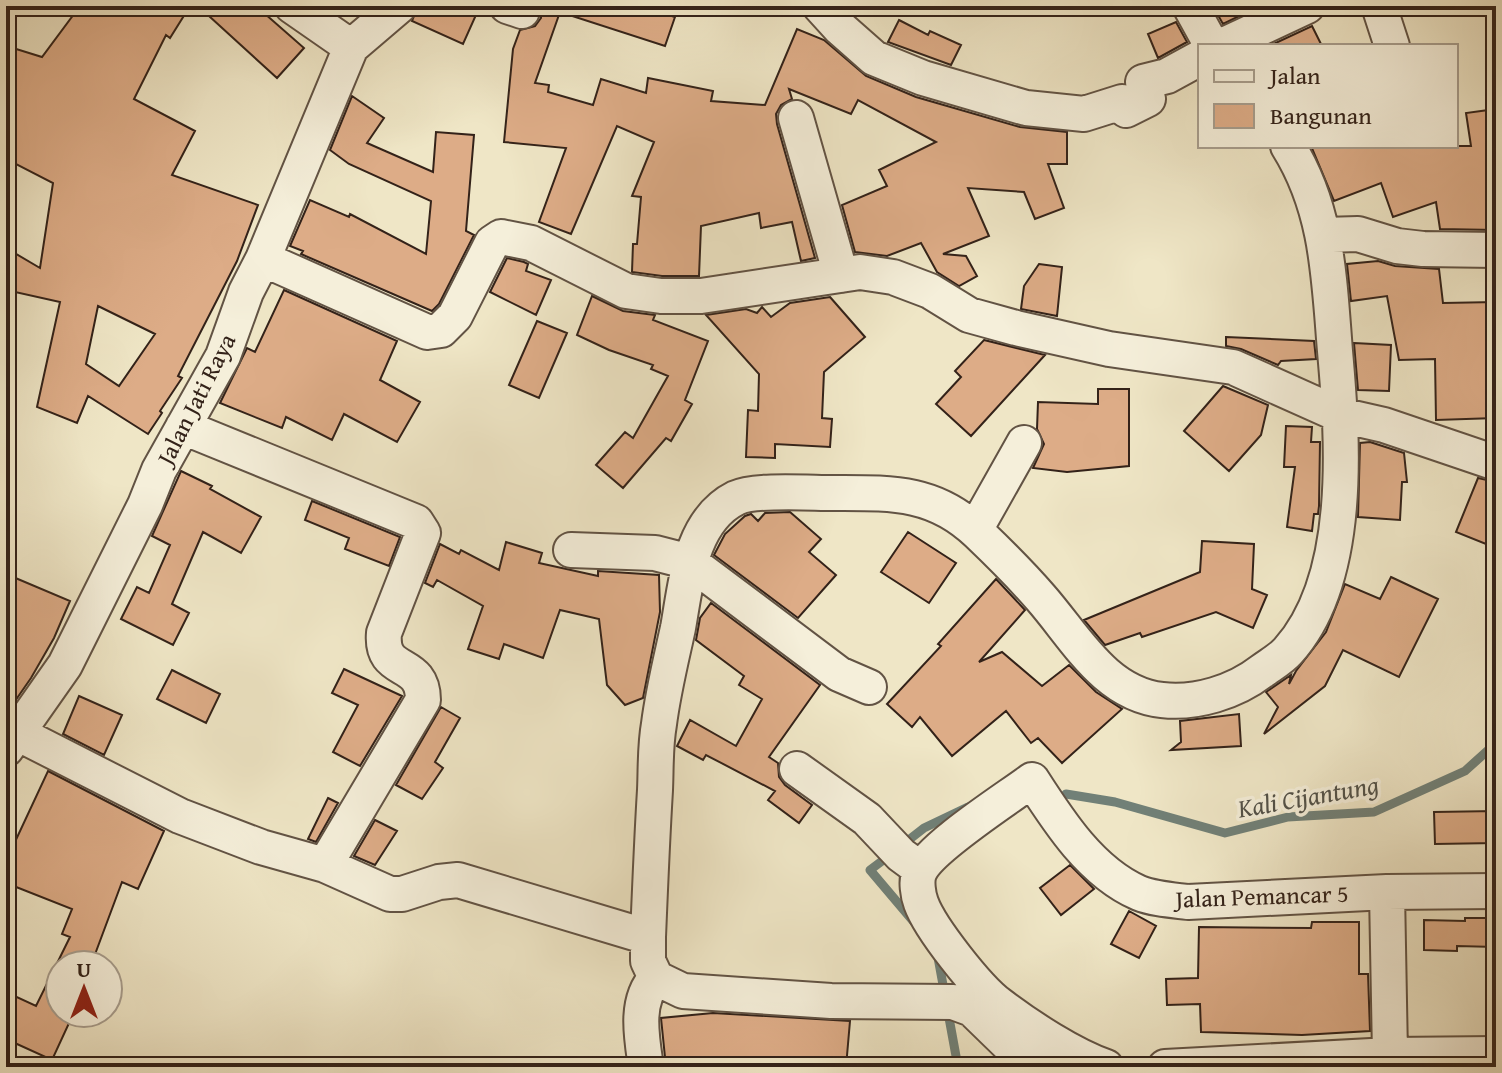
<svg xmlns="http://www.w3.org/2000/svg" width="1502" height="1073" viewBox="0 0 1502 1073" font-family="'Gentium Book Plus',serif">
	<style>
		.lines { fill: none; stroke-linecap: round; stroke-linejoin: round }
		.stream { stroke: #718077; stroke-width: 9 }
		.building { fill: #ddac87; stroke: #332219; stroke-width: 2; fill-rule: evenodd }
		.street-casing { stroke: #625344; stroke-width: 38 }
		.street { stroke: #f5efda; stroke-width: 34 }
		.labels { text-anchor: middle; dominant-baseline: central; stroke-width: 7; stroke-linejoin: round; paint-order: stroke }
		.street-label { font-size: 24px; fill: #332219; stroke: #f5efda }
		.water-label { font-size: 26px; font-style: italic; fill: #525148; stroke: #f5efda }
	</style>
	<rect width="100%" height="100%" fill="#efe6c6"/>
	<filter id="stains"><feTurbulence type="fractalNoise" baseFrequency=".0025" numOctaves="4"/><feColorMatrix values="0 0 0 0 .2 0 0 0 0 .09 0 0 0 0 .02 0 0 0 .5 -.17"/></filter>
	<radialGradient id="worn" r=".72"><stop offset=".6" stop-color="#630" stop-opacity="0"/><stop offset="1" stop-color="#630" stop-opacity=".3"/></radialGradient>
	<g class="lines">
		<!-- stream -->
		<path class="stream" d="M1066 794 1115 802 1225 833 1288 817 1374 812 1465 771 1496 743
			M901 846 924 828 968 807
			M890 855 870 870 914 922
			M937 952 958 1067"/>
	</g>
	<!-- building -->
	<path class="building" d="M80 6H190L170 38 166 35 134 99 195 131 172 175 258 205 237 261 178 376 182 378 160 411 162 413 148 434 88 396 77 423 37 407 60 302 6 290V248L40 268 53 183 6 159V67L13 48 42 57ZM98 306 155 334 119 386 86 364Z
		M198 6H256L304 48 277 78Z
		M418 6H480L463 44 412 21Z
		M541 6H640L675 17 665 46 560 12 535 83 549 85 548 92 593 105 601 79 646 93 648 78 713 91 711 101 765 105 797 29 824 40 866 76 916 97 1020 127 1067 132V164H1048L1064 208 1035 219 1024 192 968 188 989 236 943 254 966 256 977 276 959 286 937 272 921 243 887 256 855 252 842 205 887 186 879 170 936 142 858 100 851 114 789 89 792 99 781 105 776 114 777 124 815 258 801 261 792 222 761 228 759 213 701 226 699 276H662L632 272 633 244H637L641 197 632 196 654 142 617 126 571 234 539 222 566 148 504 142 513 49 520 30 535 26 541 18Z
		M1217 6H1260L1223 24 1214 8Z
		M899 20 928 35 930 31 961 45 951 65 888 42Z
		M1176 22 1187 42 1158 58 1148 34Z
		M1312 26 1322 46H1269Z
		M352 96 384 118 367 143 433 172 436 132 474 135 466 231 474 235 439 304 432 311 301 254 303 251 290 246 310 200 349 217 350 214 426 254 431 201 349 164 330 150Z
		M1496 109V230L1440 229 1436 202 1393 217 1381 183 1334 201 1311 146H1471L1466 113Z
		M507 258 524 262 528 264 526 271 551 280 536 315 490 292Z
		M1378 261 1395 266 1439 269 1443 303 1496 302V418L1436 420 1435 359 1399 360 1387 296 1351 301 1347 264Z
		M1039 264 1062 267 1057 316 1021 309 1024 286Z
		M284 290 397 341 380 380 420 402 397 442 344 414 332 440 286 417 282 428 220 403 247 348 255 352Z
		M592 296 623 311 655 315 653 320 708 341 685 400 692 404 671 441 666 438 623 488 596 465 625 432 633 438 668 376 651 369 653 365 609 350 577 335Z
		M830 297 865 337 824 372 822 418 832 419 830 447 775 444V458L746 457 748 410 758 411 759 374 706 315 746 309 757 313 762 307 771 317 790 303Z
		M537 321 567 333 539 398 509 385Z
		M1226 337 1314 341 1316 359 1281 361 1278 365 1241 349 1226 346Z
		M984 340 1045 355 971 436 936 404 961 377 955 371Z
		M1354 343 1391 345 1389 391 1358 390Z
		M1223 386 1268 405 1261 435 1229 471 1184 431Z
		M1098 389H1129V466L1067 472 1033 468 1044 444 1037 429 1038 402 1098 404Z
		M1286 426 1312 427 1311 442H1320L1319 506 1318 514H1314L1312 531 1287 527 1295 467H1284Z
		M1370 442 1404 453 1407 482H1402L1400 520 1358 517 1360 443Z
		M181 471 212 486 210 489 261 517 241 553 203 532 172 604 189 613 173 645 121 619 137 587 149 593 170 545 152 536Z
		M1478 478 1496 482V548L1456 532Z
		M312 501 400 537 389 566 345 549 349 538 305 520Z
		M790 512 821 539 809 552 836 575 798 618 714 555 725 534 745 516 751 514 758 521 765 513Z
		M908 532 956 563 929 603 881 572Z
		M1202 541 1254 544 1252 589 1267 595 1253 628 1216 612 1142 637 1140 633 1105 645 1084 620 1200 572Z
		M506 542 542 553 539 563 598 576V571L659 575 660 612 643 698 625 705 607 685 599 619 560 610 543 658 504 644 499 659 468 649 483 606 437 580 433 587 425 583 440 544 459 554 461 550 499 570Z
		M6 574 70 601 54 638 31 678 6 714Z
		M1391 577 1438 599 1399 677 1343 650 1325 686 1264 734 1278 707 1266 692 1291 675 1289 684 1296 671 1326 632 1345 584 1380 599Z
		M996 579 1025 610 979 662 1002 652 1042 686 1069 665 1096 692 1122 709 1062 763 1038 738 1031 743 1006 711 952 756 920 717 912 727 887 704 941 646 938 644Z
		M711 603 820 685 769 757 778 763 779 777 785 785 812 805 799 823 768 800 775 791 706 755 703 760 677 746 690 720 736 746 762 699 739 685 744 676 696 640 700 618Z
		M344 669 402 696 360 766 333 752 358 705 332 693Z
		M172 670 220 694 206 723 157 699Z
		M79 696 122 715 104 755 63 734Z
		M441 707 460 718 435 762 443 768 422 799 396 785Z
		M1239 714 1241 746 1171 750 1181 742 1180 721Z
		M48 771 164 831 138 889 122 882 91 965H60V1016L70 1021 52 1060 6 1039V992L36 1006 70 937 62 934 72 909 6 883V841L14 844Z
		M328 798 338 803 316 842 308 839Z
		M1496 811V843L1435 844 1434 812Z
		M375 820 397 831 375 865 354 856Z
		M1070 865 1094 889 1061 915 1040 888Z
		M1129 911 1156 926 1139 958 1111 944Z
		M1465 918H1496V947L1457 946V951L1424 950V920L1465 921Z
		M1312 922H1359V974H1368L1370 1031 1302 1035 1201 1032 1200 1004 1167 1005 1166 979 1198 978 1199 927 1311 928Z
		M713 1013 850 1021 846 1067H666L661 1018Z"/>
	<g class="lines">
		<!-- street casing -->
		<g class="street-casing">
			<path id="street" d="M292 6 351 47
				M507 6 522 11
				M820 6 840 28 874 58 923 78 1026 108 1084 114 1122 102 1126 110 1148 99 1143 82 1167 76 1200 58
				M1190 6 1212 46
				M1379 6 1392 46
				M1222 46 1307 6
				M796 118 841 275
				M1324 235 1358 234 1397 246 1423 249 1496 250
				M263 259 427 332 441 330 455 316 492 243 501 237 531 243 626 291 661 296H701L860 272 893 277 930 291 969 315 1016 328 1109 349 1233 367 1340 415 1384 425 1496 463
				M183 427 416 522 423 533 384 633C380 677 423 657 423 700L325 865
				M975 530 1024 443
				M571 550 655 553 690 562 839 674 869 687
				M17 733 180 816 261 847 325 865 390 894H402L439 882 458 880 648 937
				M6 749 65 665 145 505 159 470 223 356 246 292 263 259 351 47 399 6
				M797 769 867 819 901 855 920 869
				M1387 892 1390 1055
				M646 1067C642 1039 634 1001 656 978
				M1040 1067 1008 1044 972 1009 953 1002 831 1001 683 991 656 978 648 961V937C650 888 652 839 655 790 656 768 655 746 659 724 663 692 671 660 678 628 686 584 690 521 736 498 755 489 810 493 833 493 891 493 934 491 978 533 1000 554 1022 576 1041 598 1076 638 1105 694 1162 700 1196 704 1235 692 1262 671 1270 665 1281 659 1288 651 1353 579 1343 441 1335 351 1329 278 1328 210 1288 146
				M1106 1067C1072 1055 1029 1027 1000 1005 978 989 930 928 921 903 918 895 916 881 919 873 929 848 1008 798 1032 780 1059 822 1091 872 1139 893 1154 899 1171 900 1188 902L1387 892 1496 891
				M1165 1067 1390 1055 1496 1054"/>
		</g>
		<!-- street -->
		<use href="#street" class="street"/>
	</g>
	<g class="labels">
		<!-- street labels -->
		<g class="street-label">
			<text transform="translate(196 399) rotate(-63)">Jalan Jati Raya</text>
			<text transform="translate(1262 896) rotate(-2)">Jalan Pemancar 5</text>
		</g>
		<!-- water labels -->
		<g class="water-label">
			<text transform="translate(1308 796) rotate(-10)">Kali Cijantung</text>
		</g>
	</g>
	<!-- margin -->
	<rect width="1502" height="1073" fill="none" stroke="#efe6c6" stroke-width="32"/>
	<rect x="8" y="8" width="1486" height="1057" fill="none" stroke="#332219" stroke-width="4"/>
	<rect x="16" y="16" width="1470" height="1041" fill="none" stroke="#332219" stroke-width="2"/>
	<!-- legend -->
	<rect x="1198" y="44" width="260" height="104" fill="#f5efda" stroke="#a79d8d" stroke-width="2"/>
	<rect x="1214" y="70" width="40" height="12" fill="#f5efda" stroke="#a79d8d" stroke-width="2"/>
	<text x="1270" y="84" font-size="24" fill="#332219">Jalan</text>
	<rect x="1214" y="104" width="40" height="24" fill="#ddac87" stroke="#a79d8d" stroke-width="2"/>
	<text x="1270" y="124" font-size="24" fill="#332219">Bangunan</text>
	<!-- north arrow -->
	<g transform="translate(84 989)"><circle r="38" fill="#f5efda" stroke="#a79d8d" stroke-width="2"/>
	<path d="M0-6L14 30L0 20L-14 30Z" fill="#8f2418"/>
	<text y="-12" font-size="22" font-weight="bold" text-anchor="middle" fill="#332219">U</text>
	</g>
	<rect width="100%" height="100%" filter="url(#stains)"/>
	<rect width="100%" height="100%" fill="url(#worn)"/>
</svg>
